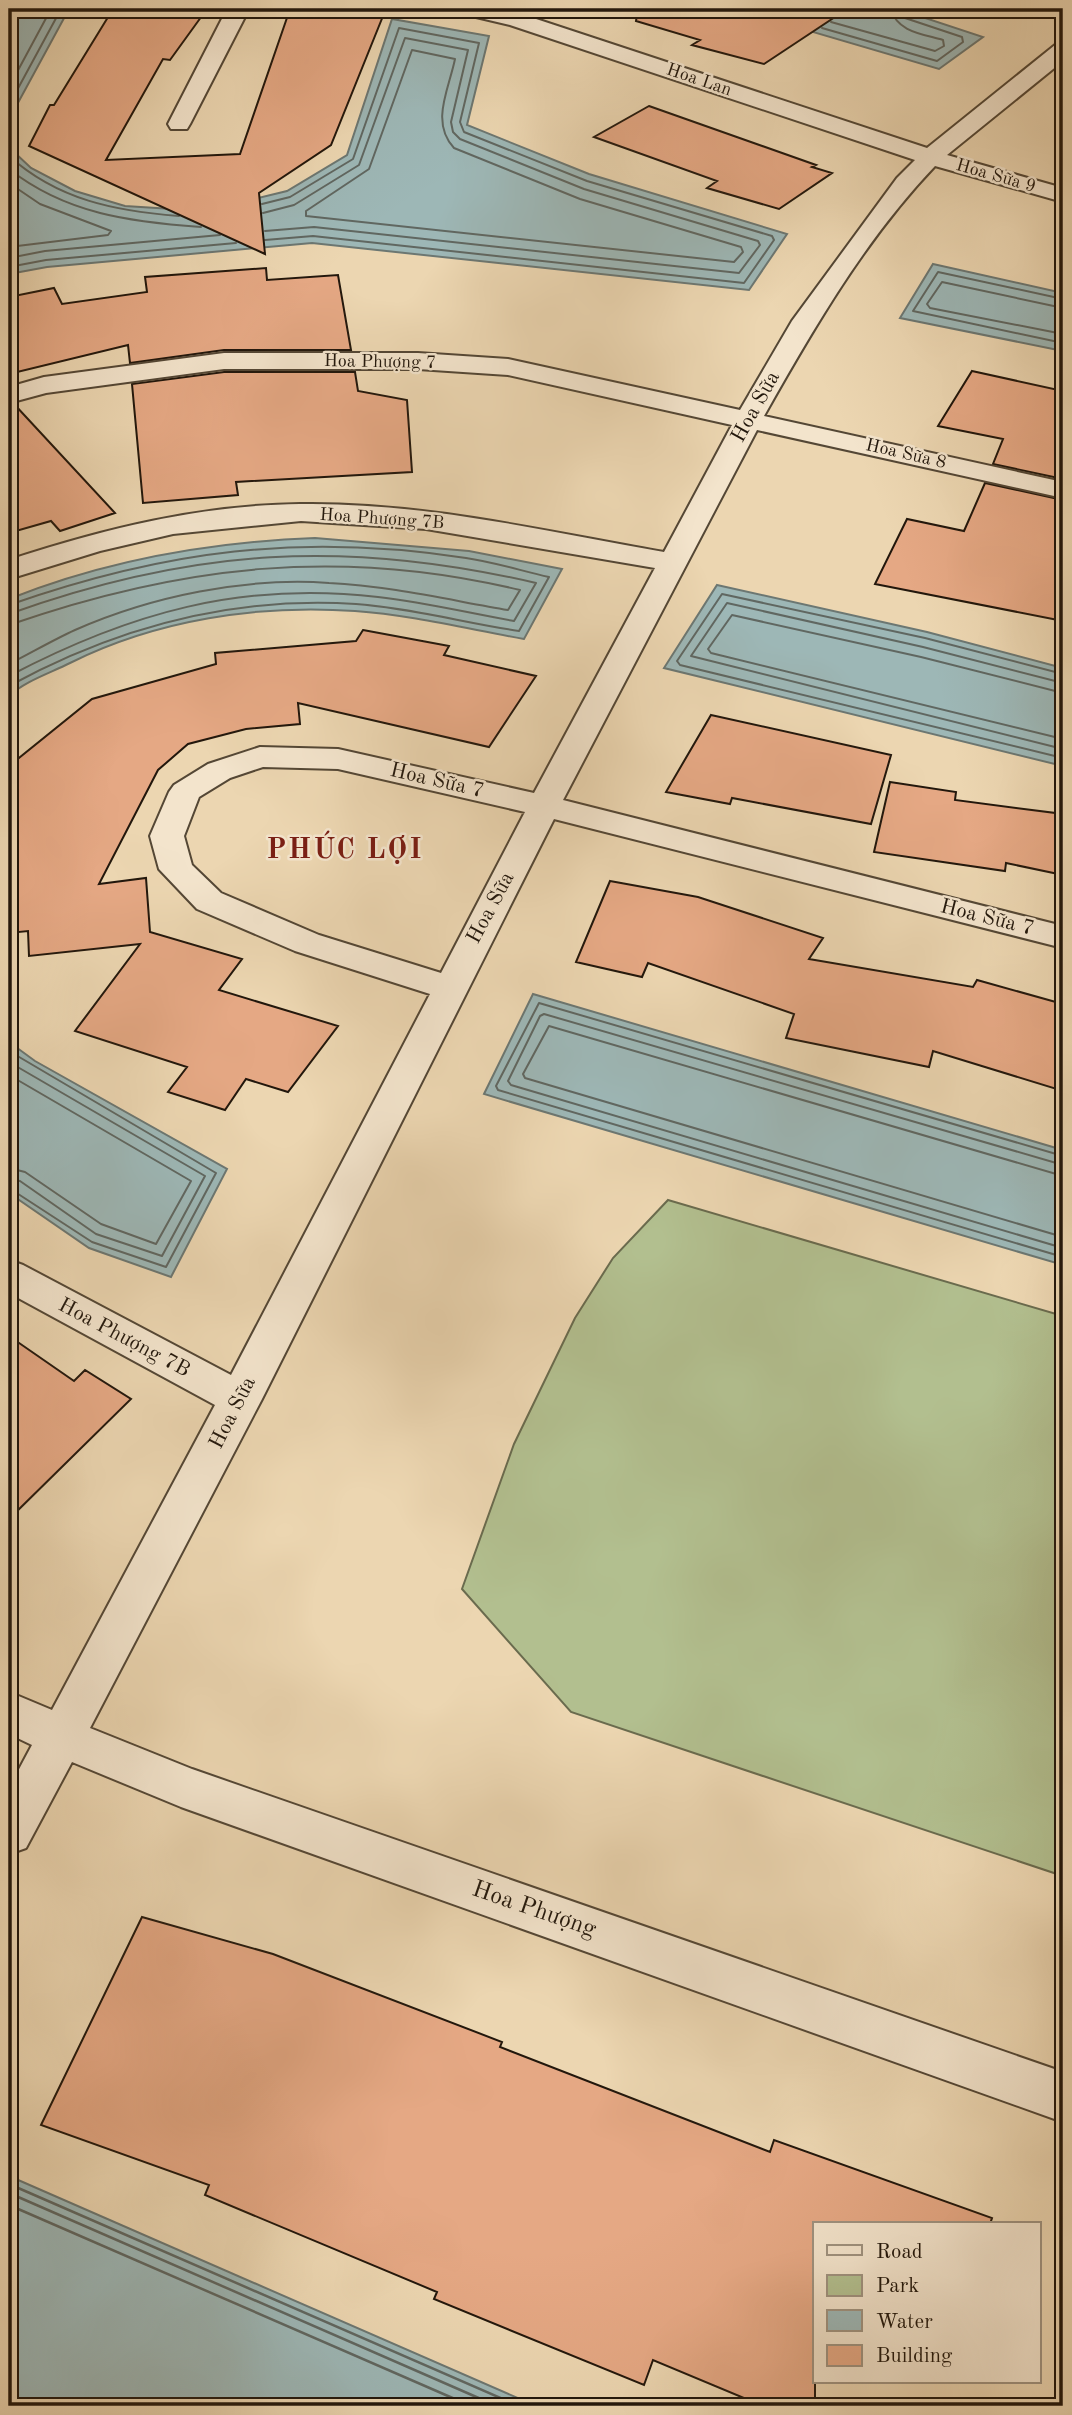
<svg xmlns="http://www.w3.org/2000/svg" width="1072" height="2415" viewBox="0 0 1072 2415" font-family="'Old Standard TT',serif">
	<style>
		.green { fill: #b2bf8f; stroke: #6a6b4e; stroke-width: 2 }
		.water { fill: #9db7b6; stroke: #6c7772; stroke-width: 2 }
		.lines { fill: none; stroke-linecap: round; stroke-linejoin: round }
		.shore-far1 { stroke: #606761; stroke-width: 2 }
		.shore { stroke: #606761; stroke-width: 2.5 }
		.building { fill: #e5a884; stroke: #22170c; stroke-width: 2 }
		.minor-casing { stroke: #544735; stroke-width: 4 }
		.minor { fill: #f3e4cc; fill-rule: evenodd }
		.labels { text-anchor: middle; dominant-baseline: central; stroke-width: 5; stroke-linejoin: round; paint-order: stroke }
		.far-street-label { font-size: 18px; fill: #22170c; stroke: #f3e4cc }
		.street-label { font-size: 21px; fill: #22170c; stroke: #f3e4cc }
		.near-street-label { font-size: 24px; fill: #22170c; stroke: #f3e4cc }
		.district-label { font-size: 28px; font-weight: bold; letter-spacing: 2px; fill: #7a1f14; stroke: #f3e4cc }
	</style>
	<rect width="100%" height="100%" fill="#ecd6b1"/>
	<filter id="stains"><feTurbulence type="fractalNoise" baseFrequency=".00286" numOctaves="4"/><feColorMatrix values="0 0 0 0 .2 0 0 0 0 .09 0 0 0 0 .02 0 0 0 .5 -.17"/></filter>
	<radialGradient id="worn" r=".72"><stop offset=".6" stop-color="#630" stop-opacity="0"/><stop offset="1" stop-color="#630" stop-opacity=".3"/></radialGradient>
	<!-- green -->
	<path class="green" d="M668 1200 1063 1316V1876L571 1712 462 1589 514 1444 575 1318 613 1258Z"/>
	<!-- water -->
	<path class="water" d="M9 9H69L13 112 14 152 31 168 75 191 125 206 204 211 287 191 347 155 392 19 489 36 467 125 589 174 787 234 749 290 312 243 47 267 9 274Z
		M735 9H898L983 37 939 69Z
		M933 264 1063 293V351L900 318Z
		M315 538 469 551 562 569 524 639C468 629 411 615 355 611 259 604 156 620 70 663 50 673 25 681 9 696V599C107 560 210 542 315 538Z
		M717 585 927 632 1063 668V766L664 668Z
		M533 994 1063 1150V1265L484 1094Z
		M9 1042 35 1061 227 1169 171 1277 89 1248 9 1193Z
		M9 2176 536 2406H9Z"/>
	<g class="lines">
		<!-- shore-far1 -->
		<path class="shore-far1" d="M831 22 935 51 944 46 943 40C923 34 897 32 891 9
			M822 28 937 61 963 42 962 37 905 18 900 9
			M412 50 455 59C449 89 430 122 454 148L580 199 741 247 743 252 734 262 306 216V211L369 169Z
			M9 87 51 9
			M9 105 61 9
			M9 156C58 200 115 211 179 216
			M9 169C66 214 131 222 201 227
			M9 183 40 204 111 231 108 235 9 247
			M262 204 290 197 353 159 399 28 479 43 460 122 464 132 587 181 772 236 774 240 744 283 313 236 265 240
			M263 213 294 205 359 165 405 38 468 50 451 122 453 132 460 139 584 189 758 241 760 245 739 273 314 227 265 231
			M9 258 45 251 220 235
			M9 267 46 260 236 243
			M1063 299 938 272 913 311 1063 343
			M1063 308 942 282 927 304 930 308 1063 334
			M9 605C166 550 301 533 466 558 494 562 522 571 549 577L519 631C465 623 411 608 356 604 233 596 117 627 9 686
			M9 614C192 548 347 539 536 583L514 621C469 613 423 602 378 597 241 581 129 613 9 676
			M9 625C181 565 342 547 520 590L508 610C449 600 390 586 329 583 246 577 152 596 75 630 53 640 31 653 9 664
			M1063 674 925 638 722 594 677 661 680 665 1063 758
			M1063 683 923 647 727 603 691 656 1063 749
			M1063 693 921 657 732 615 708 649 711 653 1063 739
			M9 1051 216 1173 166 1267 92 1242 9 1188
			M9 1062 205 1176 162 1256 96 1234 20 1181 9 1179
			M9 1075 191 1181 156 1244 101 1224 25 1172 9 1168
			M1063 1156 539 1003 496 1086 498 1090 1063 1257
			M1063 1165 544 1014 540 1016 508 1081 511 1085 1063 1248
			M1063 1176 549 1026 523 1074 525 1078 1063 1237"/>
		<!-- shore -->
		<path class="shore" d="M9 2184 519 2406
			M9 2193 497 2406
			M9 2205 471 2406"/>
	</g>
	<!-- building -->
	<path class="building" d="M113 9 204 13 170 60 163 59 106 160 240 154 289 12 383 16 331 145 259 193 265 254 29 146 50 105H54Z
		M638 9H847L764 64 692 45 700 40 636 21Z
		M649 106 816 165 812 167 832 173 779 209 707 188 717 181 594 137Z
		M266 268 267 280 338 275 351 350H224L130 363 128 345 9 374V297L54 288 62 304 147 292 145 277Z
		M972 371 1063 391V479L993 464 1003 439 938 426Z
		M224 372H355L358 391 407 400 412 472 236 482 238 495 143 503 132 384Z
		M14 404 115 513 60 531 51 521 9 533V405Z
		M985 483 1063 500V621L875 584 907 519 964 531Z
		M363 630 449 646 444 655 536 676 489 747 298 703 300 724 246 729 188 744 158 770 99 884 146 878 150 932 242 959 219 990 338 1026 288 1092 246 1079 225 1110 168 1092 187 1067 75 1031 140 944 29 956 28 931 9 933V766L92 699 216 664 215 653 356 641Z
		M711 715 891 755 871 824 732 798 730 804 666 792Z
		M890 782 956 792 955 800 1063 814V875L1006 863 1005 871 874 852Z
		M610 881 698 897 823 938 809 959 973 987 977 980 1063 1004V1091L933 1051 929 1067 786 1038 794 1014 648 963 642 977 576 962Z
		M9 1336 74 1381 85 1370 131 1399 9 1519Z
		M142 1917 273 1954 502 2042 500 2047 770 2152 774 2140 992 2218 990 2224H815V2406H763L653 2360 644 2385 434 2299 437 2292 205 2195 209 2185 41 2125Z"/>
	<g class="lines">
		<!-- minor casing -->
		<g class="minor-casing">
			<path id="minor" d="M227 9H249L190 124 187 129H171L168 124Z
				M455 9H494L524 15 927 148 1055 45 1063 44V61L947 155 1063 188V202L935 166C866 238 813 329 764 416L1063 482V498L757 430 563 800 1063 926V948L554 819 262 1399 90 1728 192 1769 1063 2072V2122L181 1807 72 1762 26 1848 9 1854V1788L32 1745 9 1734V1692L52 1710 215 1405 9 1293V1260L23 1265 231 1375 430 994 295 951 197 909 159 869 150 836 169 792 174 785 208 764 260 747 338 749 534 793 655 568 426 529 301 521 173 534 100 551 9 579V560C103 529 201 505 300 504 422 502 544 531 664 552L732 425 508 375 418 369H224L46 393 9 403V387L44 377 224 353H418L508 359 740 410 792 321 897 178 915 160 510 25 459 13ZM263 767 338 769 525 812 441 973 319 935 221 893 192 865 184 836 199 797 230 778Z"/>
		</g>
		<!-- minor -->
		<use href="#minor" class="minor"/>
	</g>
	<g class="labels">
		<!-- far-street labels -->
		<g class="far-street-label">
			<text transform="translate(699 80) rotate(19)">Hoa Lan</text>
			<text transform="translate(996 176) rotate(16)">Hoa Sữa 9</text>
			<text transform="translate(380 362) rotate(1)">Hoa Phượng 7</text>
			<text transform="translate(906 454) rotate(13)">Hoa Sữa 8</text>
			<text transform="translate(382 519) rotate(4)">Hoa Phượng 7B</text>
		</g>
		<!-- street labels -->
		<g class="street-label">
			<text transform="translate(756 407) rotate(-61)">Hoa Sữa</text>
			<text transform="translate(437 781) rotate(13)">Hoa Sữa 7</text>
			<text transform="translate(491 908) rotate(-62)">Hoa Sữa</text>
			<text transform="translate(987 918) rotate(14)">Hoa Sữa 7</text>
			<text transform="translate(124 1338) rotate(28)">Hoa Phượng 7B</text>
			<text transform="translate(233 1413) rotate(-63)">Hoa Sữa</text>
		</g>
		<!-- near-street labels -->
		<g class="near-street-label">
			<text transform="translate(534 1910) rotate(19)">Hoa Phượng</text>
		</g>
		<!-- district labels -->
		<g class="district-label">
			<text x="345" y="851">PHÚC LỢI</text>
		</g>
	</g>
	<!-- margin -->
	<rect width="1072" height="2415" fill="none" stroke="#ecd6b1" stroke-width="35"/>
	<rect x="10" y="10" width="1051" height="2394" fill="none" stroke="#22170c" stroke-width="3.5"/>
	<rect x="18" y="18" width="1037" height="2380" fill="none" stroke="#22170c" stroke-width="2"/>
	<!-- legend -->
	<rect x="813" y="2222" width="228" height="161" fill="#f3e4cc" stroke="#9f927f" stroke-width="2"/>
	<rect x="827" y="2245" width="35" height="10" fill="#f3e4cc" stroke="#9f927f" stroke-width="2"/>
	<text x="876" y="2258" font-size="21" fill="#22170c">Road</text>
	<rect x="827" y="2275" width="35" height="21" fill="#b2bf8f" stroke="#9f927f" stroke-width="2"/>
	<text x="876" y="2292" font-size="21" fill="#22170c">Park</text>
	<rect x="827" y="2310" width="35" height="21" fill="#9db7b6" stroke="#9f927f" stroke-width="2"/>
	<text x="876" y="2328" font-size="21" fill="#22170c">Water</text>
	<rect x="827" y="2345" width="35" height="21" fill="#e5a884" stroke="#9f927f" stroke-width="2"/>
	<text x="876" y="2362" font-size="21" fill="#22170c">Building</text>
	<rect width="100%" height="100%" filter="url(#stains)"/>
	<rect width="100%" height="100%" fill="url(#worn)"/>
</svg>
